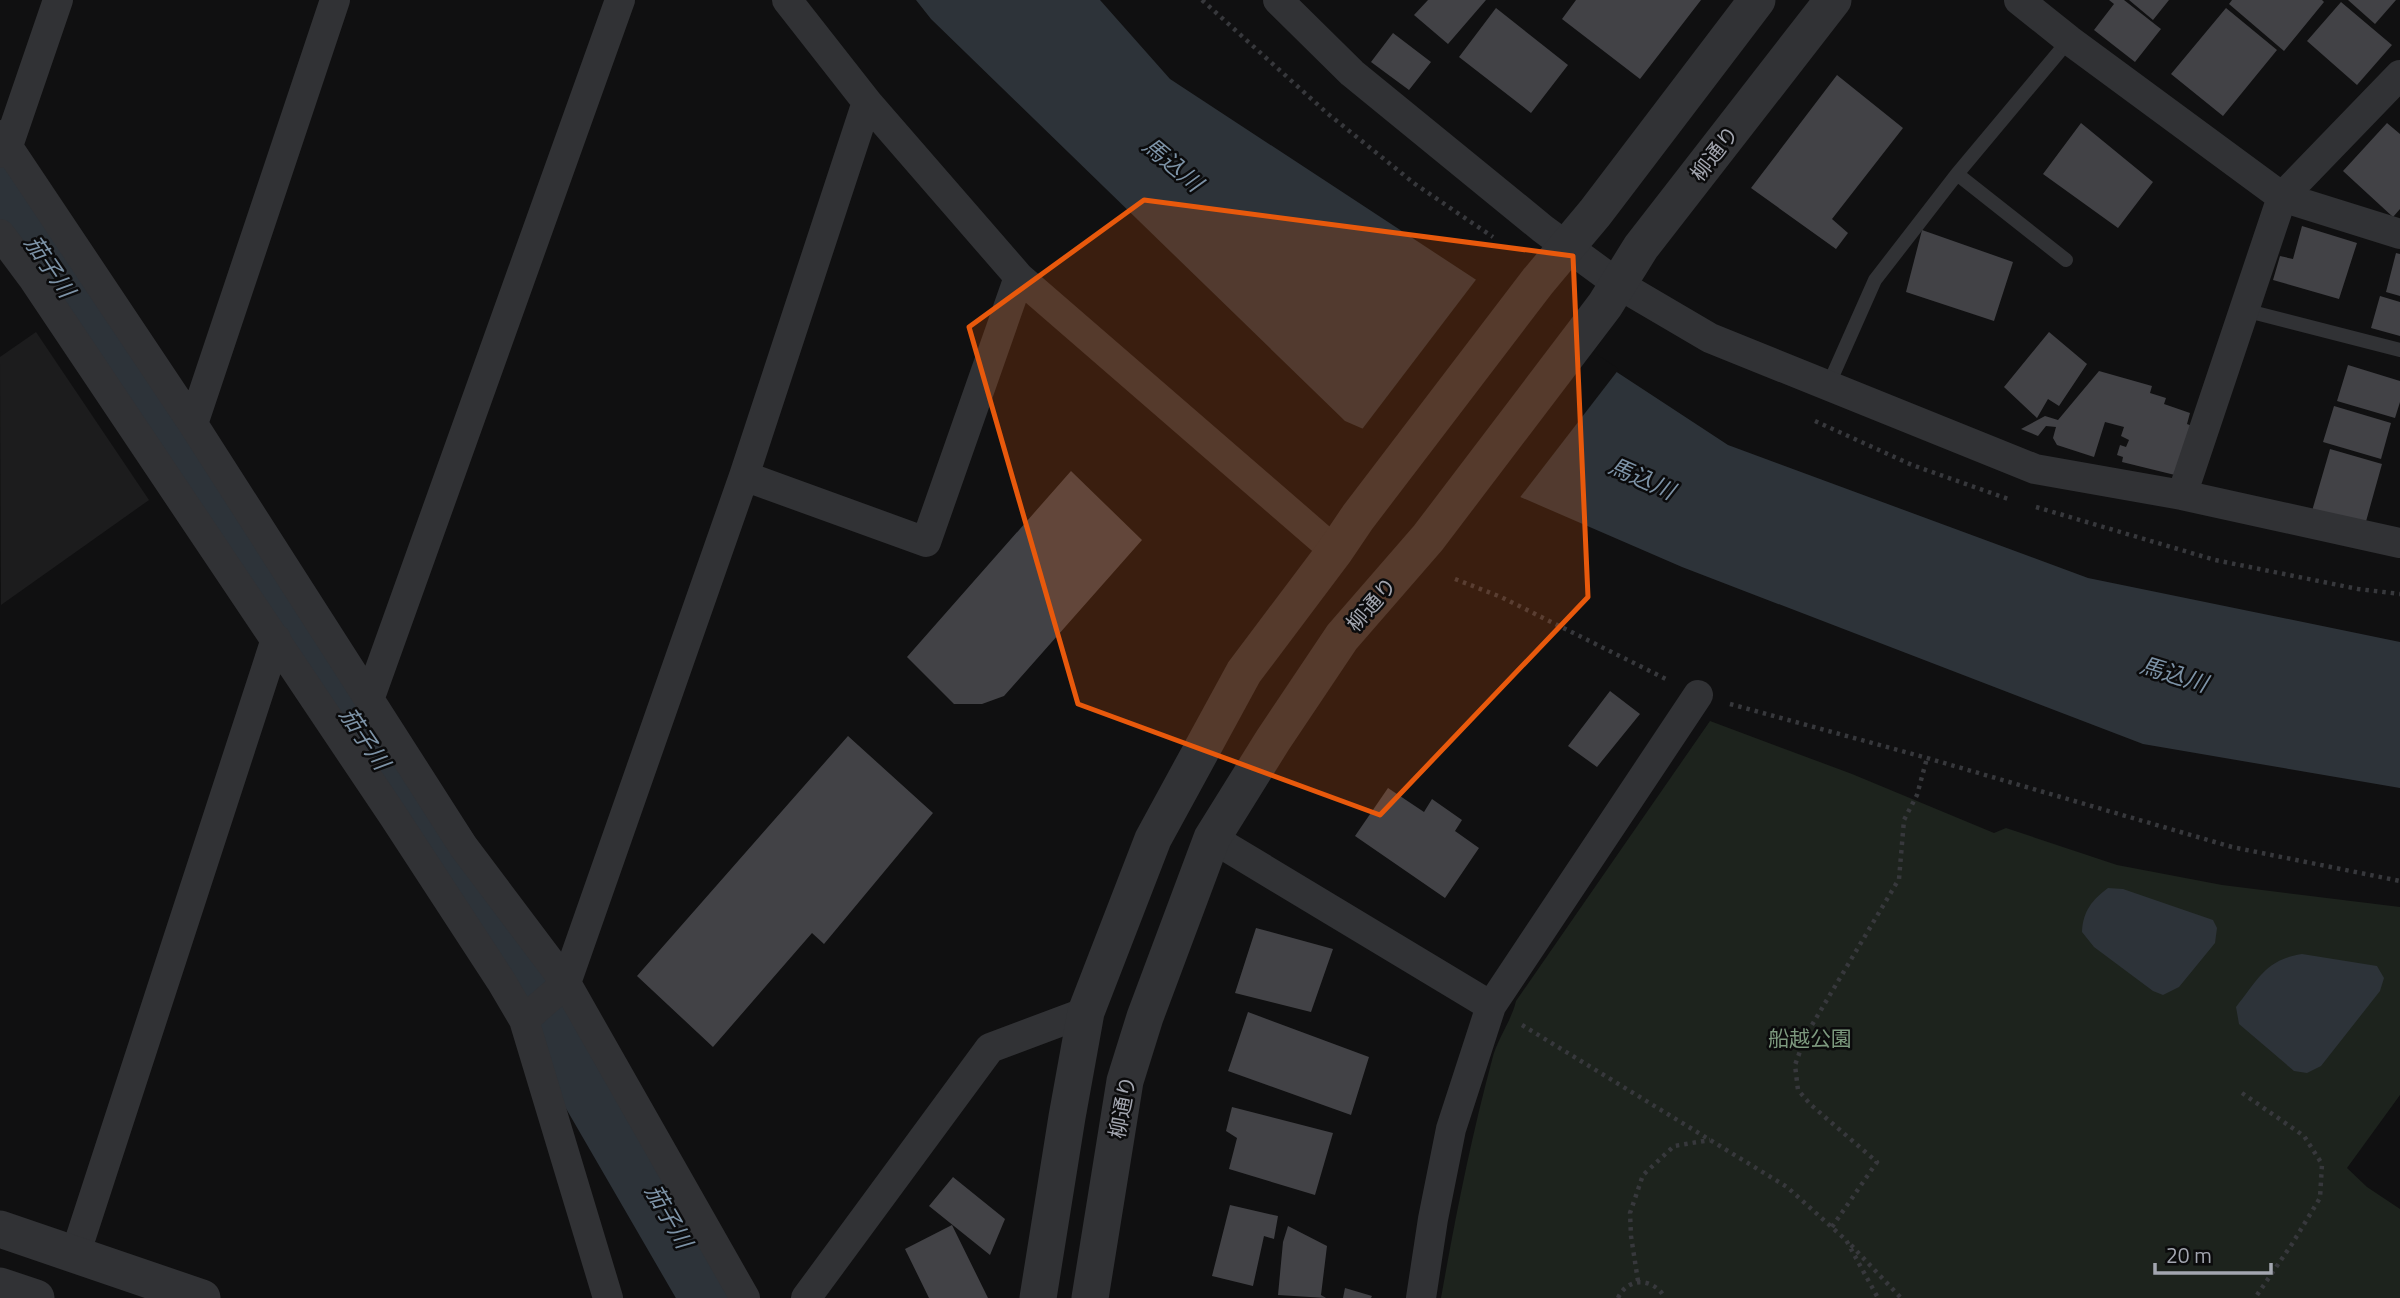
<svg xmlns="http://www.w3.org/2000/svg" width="2400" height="1298" viewBox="0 0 2400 1298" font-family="'Titillium Web','Noto Sans JP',sans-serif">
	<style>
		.built { fill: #1c1c1d }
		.green { fill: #1d231d }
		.water { fill: #2d3339 }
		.pier { fill: #101011 }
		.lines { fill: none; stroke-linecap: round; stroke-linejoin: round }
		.river { stroke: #2d3339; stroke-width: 70 }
		.building { fill: #424246 }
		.path { stroke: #37383c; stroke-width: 4.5; stroke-dasharray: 3.5 5; stroke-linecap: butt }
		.service { stroke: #313235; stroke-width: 14 }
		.minor { stroke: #313235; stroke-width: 30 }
		.tertiary { stroke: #313235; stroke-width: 37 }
		.marked { fill: #e8590c; fill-opacity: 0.2; stroke: #e8590c; stroke-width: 5; stroke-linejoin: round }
		.labels { text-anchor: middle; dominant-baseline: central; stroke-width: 5; stroke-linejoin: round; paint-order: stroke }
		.street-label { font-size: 21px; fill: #a3a6b0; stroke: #0b0b0c }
		.park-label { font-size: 21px; fill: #7c997e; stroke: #0b0b0c }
		.water-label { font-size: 23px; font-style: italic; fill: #7d93a7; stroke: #0b0b0c }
	</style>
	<rect width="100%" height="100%" fill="#101011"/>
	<!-- built -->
	<path class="built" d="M36 332 149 500 1 605 0 357Z"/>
	<!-- green -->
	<path class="green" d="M1710 721 1852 774 1994 833 2006 828 2117 865 2222 885 2400 907V1095L2347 1168 2367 1187 2400 1209V1298H1441C1455 1219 1471 1138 1492 1060 1497 1039 1511 1022 1516 1001Z"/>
	<!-- water -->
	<path class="water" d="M916 0H1100L1170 79 1728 445 2088 578 2400 642V788L2143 744 1682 567 1345 421 931 19Z
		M2108 888 2123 889 2213 920 2217 928 2215 943 2179 987 2163 995 2153 991 2094 947 2082 932C2083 911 2092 900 2108 888Z
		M2302 954 2377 966 2384 978 2380 991 2321 1066 2307 1073 2294 1071 2239 1024 2236 1007C2258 980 2265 960 2302 954Z"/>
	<!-- pier -->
	<path class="pier" d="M1478 277 1619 369 1518 500 1360 432Z"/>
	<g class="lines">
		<!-- river -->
		<path class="river" d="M0 191 237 541 565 1037 714 1294"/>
	</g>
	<!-- building -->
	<path class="building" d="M1428 0H1486L1448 44 1414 15Z
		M1576 0H1701L1640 79 1562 19Z
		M2109 0H2124L2161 29 2135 62 2094 30 2114 4Z
		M2129 0H2169L2153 20Z
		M2232 0H2322L2324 2 2284 51 2229 4Z
		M2348 0H2396L2375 24Z
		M2341 2 2392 45 2357 85 2307 41Z
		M1496 8 1568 65 1531 113 1459 57Z
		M2226 8 2277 50 2223 116 2171 74Z
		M1393 33 1431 62 1409 90 1371 62Z
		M1837 75 1903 128 1832 219 1848 233 1836 249 1751 188Z
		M2081 123 2153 182 2118 228 2043 174Z
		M2387 123 2400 134V209L2393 217 2343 171Z
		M2302 226 2357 243 2339 299 2273 280 2280 256 2293 259Z
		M1922 230 2013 262 1994 321 1906 292Z
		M2396 253 2400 254V296L2386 292Z
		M2380 296 2400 302V336L2371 328Z
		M2049 332 2087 364 2059 406 2048 399 2037 418 2004 387Z
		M2348 365 2400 381V402L2395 418 2337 401Z
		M2099 371 2152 386 2150 393 2166 398 2164 404 2190 413 2187 424 2195 427 2179 476 2122 462 2123 457 2117 455 2120 445 2126 447 2129 440 2121 436 2124 427 2105 422 2094 457 2057 445 2053 438 2056 427 2046 426 2038 436 2021 429 2045 416 2058 420Z
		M2334 406 2391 423 2381 459 2323 442Z
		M2330 449 2382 464 2365 525 2312 511Z
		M1071 471 1142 540 1004 696 982 704H954L907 657Z
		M1610 691 1640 714 1597 767 1568 746Z
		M848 736 933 813 824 944 812 933 713 1047 637 976Z
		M1388 788 1424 812 1432 799 1462 820 1455 831 1479 848 1445 898 1355 836Z
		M1256 928 1333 949 1311 1012 1235 993Z
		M1248 1012 1369 1057 1351 1115 1228 1071Z
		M1232 1107 1333 1133 1315 1195 1229 1169 1237 1138 1226 1131Z
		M953 1177 1005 1219 990 1255 929 1206Z
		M1230 1205 1278 1216 1274 1239 1264 1236 1253 1286 1212 1276Z
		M952 1225 988 1298H929L905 1249Z
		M1288 1226 1327 1246 1321 1295 1326 1298 1278 1295 1283 1242Z
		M1345 1288 1372 1296 1371 1298H1343Z"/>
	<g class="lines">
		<!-- path -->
		<path class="path" d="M1202 0 1327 113 1415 184 1493 237
			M1815 421 1912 465 2011 500
			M2036 507 2215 560 2358 589 2400 594
			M1455 579 1501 597 1666 679
			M1730 704 1927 758 2232 847 2400 881
			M1522 1025 1787 1187 1846 1240 1878 1298
			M2242 1093 2304 1136 2322 1164 2320 1198 2292 1244 2255 1298
			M1832 1227 1877 1162 1811 1105 1798 1090 1795 1065 1806 1035 1899 879 1904 820 1917 795 1927 758
			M1851 1245 1901 1298
			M1638 1281 1631 1236 1630 1213 1643 1175 1674 1146 1710 1140
			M1618 1298C1628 1276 1654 1278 1665 1298"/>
		<!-- service -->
		<path class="service" d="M1957 174 2066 260
			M2244 310 2400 350
			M1828 386 1875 280 1957 174 2069 40"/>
		<!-- minor -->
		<path class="minor" d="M787 0 867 102 1019 277 1335 551
			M1278 0 1352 73 1543 229 1618 284 1710 338 2035 469 2182 495 2400 543
			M2019 0 2069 40 2282 197 2400 234
			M0 135 193 424 463 846 566 983 745 1298
			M0 153 8 146 58 0
			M0 234 32 277 394 817 501 981 524 1020 608 1298
			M193 424 335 0
			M744 476 926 542 1019 277
			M2182 495 2282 197 2400 75
			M369 700 620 0
			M1212 838 1491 1006
			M524 1020 566 983 744 476 867 102
			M75 1255 276 639
			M806 1298 990 1048 1086 1012
			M1421 1298 1433 1219 1451 1129 1491 1006 1698 695"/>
		<!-- tertiary -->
		<path class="tertiary" d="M0 1229 202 1298
			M0 1286 36 1298
			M1038 1298 1067 1117 1086 1012 1153 839 1244 672 1335 551 1358 517 1538 281 1595 213 1757 0
			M1090 1298 1125 1081 1145 1017 1212 838 1273 740 1342 637 1428 538 1605 305 1641 247 1833 0"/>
	</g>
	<!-- marked area -->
	<path class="marked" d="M1144 200 1573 256 1588 597 1380 815 1078 704 969 327Z"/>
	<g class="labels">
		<!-- street labels -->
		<g class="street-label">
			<text transform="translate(1714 153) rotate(-52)">柳通り</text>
			<text transform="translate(1371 604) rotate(-49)">柳通り</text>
			<text transform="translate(1122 1107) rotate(-79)">柳通り</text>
		</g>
		<!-- park labels -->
		<g class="park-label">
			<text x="1810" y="1038">船越公園</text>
		</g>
		<!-- water labels -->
		<g class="water-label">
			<text transform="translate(1173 164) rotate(40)">馬込川</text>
			<text transform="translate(50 266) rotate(56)">茄子川</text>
			<text transform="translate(1642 478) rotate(24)">馬込川</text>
			<text transform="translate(2174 674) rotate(17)">馬込川</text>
			<text transform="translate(365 738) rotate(56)">茄子川</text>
			<text transform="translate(669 1216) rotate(60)">茄子川</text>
		</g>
	</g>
	<!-- scale -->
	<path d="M2155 1263v10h116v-10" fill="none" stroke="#a3a6b0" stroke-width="3.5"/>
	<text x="2166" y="1263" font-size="21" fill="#a3a6b0" stroke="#0b0b0c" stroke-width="5" paint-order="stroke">20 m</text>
</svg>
